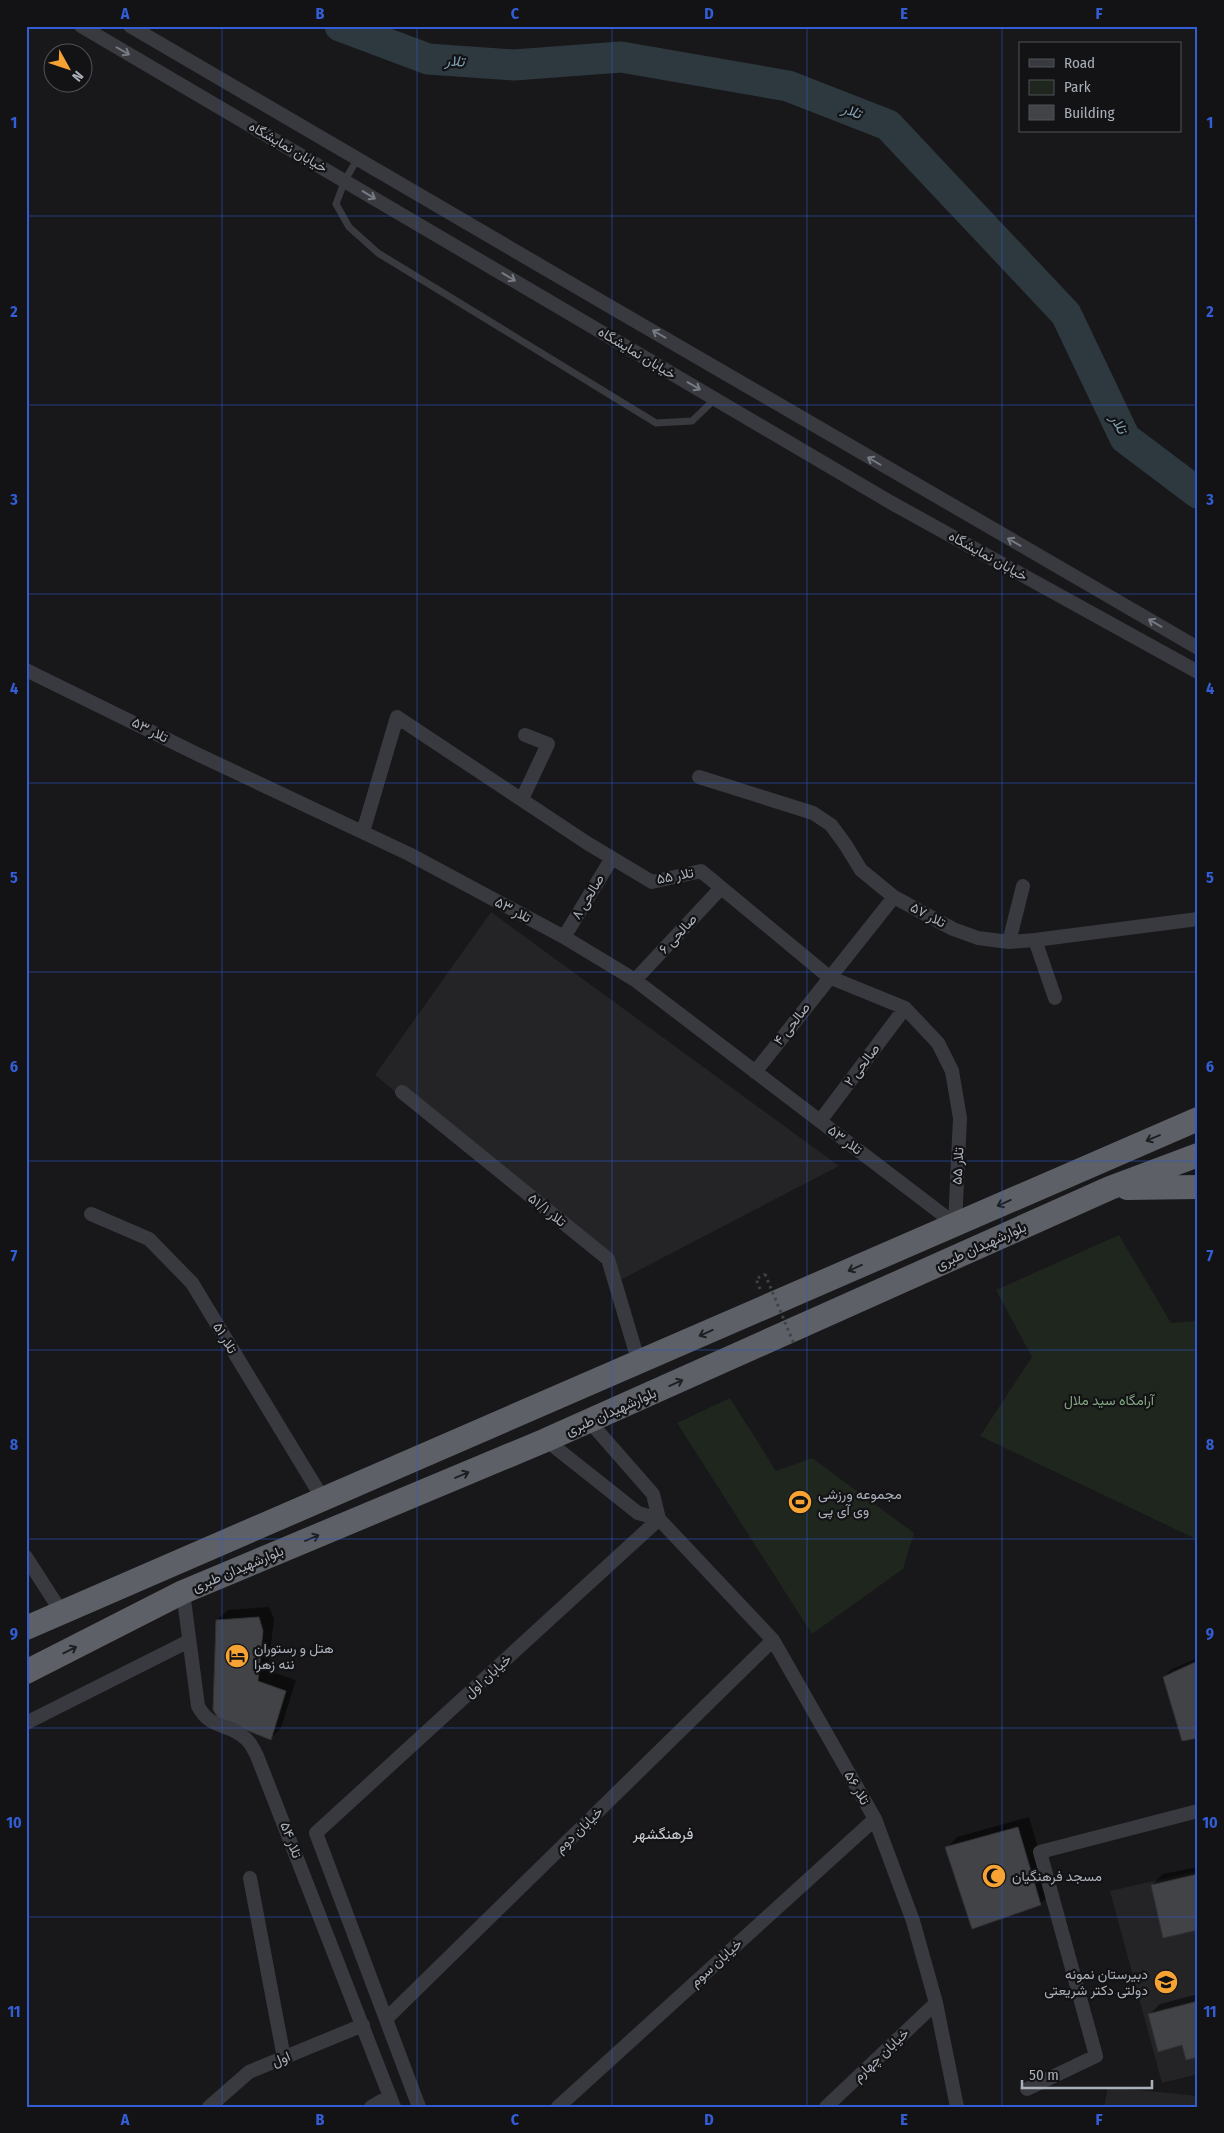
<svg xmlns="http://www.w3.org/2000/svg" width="1224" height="2133" viewBox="0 0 1224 2133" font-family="'Fira Sans Condensed',Vazirmatn,sans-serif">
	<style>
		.built { fill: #242427 }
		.green { fill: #1e261e }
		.shadow { fill: #0007 }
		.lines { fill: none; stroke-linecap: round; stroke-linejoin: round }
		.river { stroke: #2d393f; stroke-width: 31 }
		.building { fill: #424347; stroke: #323236 }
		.path { stroke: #3f4246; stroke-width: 3; stroke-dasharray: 2.5 4; stroke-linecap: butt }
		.service { stroke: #393a3f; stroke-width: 7 }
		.minor { stroke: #393a3f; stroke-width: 14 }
		.trunk { stroke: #5d6067; stroke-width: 24 }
		.path-bridge { stroke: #3f4246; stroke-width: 3; stroke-dasharray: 2.5 4; stroke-linecap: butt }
		.oneway { stroke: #777b83 }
		.oneway2 { stroke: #1e1f21 }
		.grid { fill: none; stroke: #325dd4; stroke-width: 1; stroke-opacity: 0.55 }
		.labels { text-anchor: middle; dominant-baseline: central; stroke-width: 4.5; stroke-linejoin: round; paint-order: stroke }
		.street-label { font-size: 14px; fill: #aab0ba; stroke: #131315 }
		.park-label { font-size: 14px; fill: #82a681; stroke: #131315 }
		.poi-label { font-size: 14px; fill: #aab0ba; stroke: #131315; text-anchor: start }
		.water-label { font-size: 15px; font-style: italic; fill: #80a2b6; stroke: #131315 }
		.neighbourhood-label { font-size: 15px; fill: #cbcfd6; stroke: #131315 }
		.neatline { fill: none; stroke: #325dd4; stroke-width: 2 }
		.grid-label { font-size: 16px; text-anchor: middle; font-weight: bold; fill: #325dd4 }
	</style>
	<rect width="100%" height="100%" fill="#18181a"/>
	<!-- built -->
	<path class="built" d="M491 912 839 1166 622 1279 375 1075Z
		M1198 1871V2074L1162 2083 1110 1891Z
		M1108 2087 1198 2096V2107H1104Z"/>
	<!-- green -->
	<path class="green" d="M1119 1235 1171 1323 1198 1321V1540L980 1436 1032 1357 996 1290Z
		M730 1398 776 1471 812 1458 914 1533 903 1569 812 1634 677 1423Z"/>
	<!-- shadow -->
	<path class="shadow" d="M269 1607 274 1619 268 1671 296 1680 281 1728 270 1739 217 1620 228 1610Z
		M1198 1658V1660L1171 1672V1674L1164 1677 1172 1669Z
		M1029 1817 1051 1893 1040 1904 947 1848 957 1837Z
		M1198 1867V1929L1152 1885 1163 1874Z
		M1198 1994V2056L1149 2015 1160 2004Z"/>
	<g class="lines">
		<!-- river -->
		<path class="river" d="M340 26 428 59 514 65 621 57 788 86 888 125 1066 314 1125 438 1198 493"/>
	</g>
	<!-- building -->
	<path class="building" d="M259 1617 263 1631 258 1681 286 1691 271 1740 219 1719 213 1710 216 1620Z
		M1198 1661V1738L1182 1741 1163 1677Z
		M1018 1827 1041 1905 972 1929 945 1847Z
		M1198 1874V1930L1163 1938 1151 1885Z
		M1198 2001V2057L1186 2060 1182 2045 1158 2052 1148 2014Z"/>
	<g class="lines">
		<!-- path -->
		<path class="path" d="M760 1289 756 1279 765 1274"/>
		<!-- service -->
		<path class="service" d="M358 158 345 180 336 204 349 227 378 253 656 423 692 421 715 399"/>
		<!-- minor -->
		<path class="minor" d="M81 26 890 502 1198 672
			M130 26C486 233 841 443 1198 648
			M26 670 199 755 409 854 564 937 635 980 955 1224
			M699 777 813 813 831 825 845 844 861 870 894 897 953 929 978 938 1009 942 1035 940 1198 919
			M522 799 548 744 525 735
			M363 832 397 717 587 843 652 882 701 871 829 977 905 1008 938 1043 952 1071 960 1118 955 1224
			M564 937 612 858
			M1035 940 1055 998
			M1009 942 1023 886
			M635 980 721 888
			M755 1072 894 897
			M402 1092 608 1259 639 1363
			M820 1121 905 1008
			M91 1214 149 1239 192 1283 323 1499
			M589 1421 653 1494 659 1519
			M546 1440 638 1513 659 1519 773 1640 875 1819 913 1921 936 2003 957 2107
			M26 1557 62 1613
			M183 1592 198 1706C211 1731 230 1722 246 1739 251 1743 254 1750 257 1756L394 2107
			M26 1723 189 1641
			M250 1878 284 2058
			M386 2019 773 1640
			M1027 2089 1096 2056 1040 1852 1198 1811
			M209 2107 249 2072 363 2025
			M371 2107 390 2096
			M419 2107 316 1833 659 1519
			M558 2107 875 1819
			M826 2107 936 2003"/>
		<!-- trunk -->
		<path class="trunk" d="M1127 1188 1198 1187
			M26 1628 1198 1119
			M26 1672 183 1592 546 1440 1110 1188 1198 1155"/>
		<!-- path-bridge -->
		<path class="path-bridge" d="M765 1274 794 1344"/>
	</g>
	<!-- one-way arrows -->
	<defs><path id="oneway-shaft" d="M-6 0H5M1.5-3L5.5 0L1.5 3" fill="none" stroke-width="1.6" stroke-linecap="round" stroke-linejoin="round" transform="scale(1.25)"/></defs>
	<g class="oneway">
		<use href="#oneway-shaft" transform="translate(123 51) rotate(30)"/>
		<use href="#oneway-shaft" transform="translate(369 195) rotate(31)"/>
		<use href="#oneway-shaft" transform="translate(509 277) rotate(31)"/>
		<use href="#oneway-shaft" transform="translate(659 334) rotate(-150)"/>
		<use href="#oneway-shaft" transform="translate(694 386) rotate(31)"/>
		<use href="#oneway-shaft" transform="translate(874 461) rotate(-150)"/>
		<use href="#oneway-shaft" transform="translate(1014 542) rotate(-150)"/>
		<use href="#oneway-shaft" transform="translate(1155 623) rotate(-150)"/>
	</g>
	<g class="oneway2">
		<use href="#oneway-shaft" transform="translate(1153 1138) rotate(157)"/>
		<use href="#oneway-shaft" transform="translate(1004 1203) rotate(156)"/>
		<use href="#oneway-shaft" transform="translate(855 1268) rotate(156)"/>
		<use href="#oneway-shaft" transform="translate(706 1333) rotate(156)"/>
		<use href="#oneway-shaft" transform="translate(676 1383) rotate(-24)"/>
		<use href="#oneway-shaft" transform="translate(462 1475) rotate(-23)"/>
		<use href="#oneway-shaft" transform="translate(312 1538) rotate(-23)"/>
		<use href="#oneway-shaft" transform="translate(70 1650) rotate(-27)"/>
	</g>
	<!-- grid -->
	<path class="grid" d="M222 26V2107M417 26V2107M612 26V2107M807 26V2107M1002 26V2107M26 216H1198M26 405H1198M26 594H1198M26 783H1198M26 972H1198M26 1161H1198M26 1350H1198M26 1539H1198M26 1728H1198M26 1917H1198"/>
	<!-- icons -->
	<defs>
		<g id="stadium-disc" transform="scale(1.25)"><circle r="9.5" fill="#f7a334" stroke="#131315"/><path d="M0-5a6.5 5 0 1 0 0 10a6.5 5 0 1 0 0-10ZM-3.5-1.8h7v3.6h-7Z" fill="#111"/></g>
		<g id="hotel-disc" transform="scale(1.25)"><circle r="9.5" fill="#f7a334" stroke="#131315"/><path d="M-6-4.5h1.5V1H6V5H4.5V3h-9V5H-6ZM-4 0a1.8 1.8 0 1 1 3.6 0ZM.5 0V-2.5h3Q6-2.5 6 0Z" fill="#111"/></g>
		<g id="mosque-disc" transform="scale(1.25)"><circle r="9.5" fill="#f7a334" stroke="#131315"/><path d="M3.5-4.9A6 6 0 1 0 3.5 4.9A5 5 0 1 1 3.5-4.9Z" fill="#111"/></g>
		<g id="school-disc" transform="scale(1.25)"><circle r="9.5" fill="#f7a334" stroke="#131315"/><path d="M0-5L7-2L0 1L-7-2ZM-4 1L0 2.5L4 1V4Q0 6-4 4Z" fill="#111"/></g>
	</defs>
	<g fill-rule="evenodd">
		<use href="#stadium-disc" x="800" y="1502"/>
		<use href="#hotel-disc" x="237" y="1656"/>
		<use href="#mosque-disc" x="994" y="1876"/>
		<use href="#school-disc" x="1166" y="1982"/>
	</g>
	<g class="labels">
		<!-- street labels -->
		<g class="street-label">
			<text transform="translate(288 147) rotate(30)">خیابان نمایشگاه</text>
			<text transform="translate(637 353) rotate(31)">خیابان نمایشگاه</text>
			<text transform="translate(988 556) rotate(29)">خیابان نمایشگاه</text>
			<text transform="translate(150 730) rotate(27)">تلار ۵۳</text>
			<text transform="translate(675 876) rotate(-11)">تلار ۵۵</text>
			<text transform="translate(588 897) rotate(-59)">صالحی ۸</text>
			<text transform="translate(513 910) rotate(28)">تلار ۵۳</text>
			<text transform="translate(928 915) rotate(28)">تلار ۵۷</text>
			<text transform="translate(678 934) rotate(-47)">صالحی ۶</text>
			<text transform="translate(792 1024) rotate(-52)">صالحی ۴</text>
			<text transform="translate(862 1065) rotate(-53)">صالحی ۲</text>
			<text transform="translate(845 1140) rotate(37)">تلار ۵۳</text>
			<text transform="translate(958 1166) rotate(-87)">تلار ۵۵</text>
			<text transform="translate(547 1210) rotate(39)">تلار ۵۱/۱</text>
			<text transform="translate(981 1246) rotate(-24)">بلوارشهیدان طبری</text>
			<text transform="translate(225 1338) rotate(59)">تلار ۵۱</text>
			<text transform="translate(611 1412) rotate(-24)">بلوارشهیدان طبری</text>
			<text transform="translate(238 1569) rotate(-23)">بلوارشهیدان طبری</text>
			<text transform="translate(488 1676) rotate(-42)">خیابان اول</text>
			<text transform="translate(857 1788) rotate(60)">تلار ۵۶</text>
			<text transform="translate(579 1830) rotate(-44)">خیابان دوم</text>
			<text transform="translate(291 1840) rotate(69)">تلار ۵۴</text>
			<text transform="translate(716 1963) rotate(-42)">خیابان سوم</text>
			<text transform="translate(881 2055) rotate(-43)">خیابان چهارم</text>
			<text transform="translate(281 2059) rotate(-22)">اول</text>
		</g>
		<!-- park labels -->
		<g class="park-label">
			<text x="1109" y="1400">آرامگاه سید ملال</text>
		</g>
		<!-- poi labels -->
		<g class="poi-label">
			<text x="818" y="1494">مجموعه ورزشی<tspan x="818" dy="16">وی آی پی</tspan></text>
			<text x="254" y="1648">هتل و رستوران<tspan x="254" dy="16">ننه زهرا</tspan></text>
			<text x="1012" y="1876">مسجد فرهنگیان</text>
			<text x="1148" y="1974" text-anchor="end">دبیرستان نمونه<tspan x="1148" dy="16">دولتی دکتر شریعتی</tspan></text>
		</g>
		<!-- water labels -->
		<g class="water-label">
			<text transform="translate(455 61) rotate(4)">تلار</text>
			<text transform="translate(852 111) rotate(21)">تلار</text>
			<text transform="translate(1119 424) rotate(62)">تلار</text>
		</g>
		<!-- neighbourhood labels -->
		<g class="neighbourhood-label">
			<text x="663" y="1834">فرهنگشهر</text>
		</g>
	</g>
	<!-- border -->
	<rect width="1224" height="2133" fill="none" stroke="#131315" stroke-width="55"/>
	<!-- legend -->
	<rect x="1019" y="42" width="162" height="90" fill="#131315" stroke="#4f5257"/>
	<rect x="1029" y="59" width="25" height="8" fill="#393a3f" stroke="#4f5257"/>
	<text x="1064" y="68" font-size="15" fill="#aab0ba">Road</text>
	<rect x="1029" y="80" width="25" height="15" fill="#1e261e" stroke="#4f5257"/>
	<text x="1064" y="92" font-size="15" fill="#aab0ba">Park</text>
	<rect x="1029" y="105" width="25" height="15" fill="#424347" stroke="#4f5257"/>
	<text x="1064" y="118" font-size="15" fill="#aab0ba">Building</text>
	<!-- north arrow -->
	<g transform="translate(68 68) rotate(130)"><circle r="24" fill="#131315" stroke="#4f5257"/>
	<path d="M0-4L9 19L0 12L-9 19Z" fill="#f7a334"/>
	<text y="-8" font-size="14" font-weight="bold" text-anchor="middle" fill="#aab0ba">N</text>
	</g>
	<!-- scale -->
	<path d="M1022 2080v8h130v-8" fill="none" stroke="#aab0ba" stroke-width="2.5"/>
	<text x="1029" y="2080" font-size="15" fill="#aab0ba" stroke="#131315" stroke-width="4" paint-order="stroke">50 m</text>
	<rect x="28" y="28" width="1168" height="2078" class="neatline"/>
	<g class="grid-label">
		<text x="125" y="19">A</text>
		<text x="320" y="19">B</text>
		<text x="515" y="19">C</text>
		<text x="709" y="19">D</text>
		<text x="904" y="19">E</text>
		<text x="1099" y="19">F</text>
		<text x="14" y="128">1</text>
		<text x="1210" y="128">1</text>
		<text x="14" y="317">2</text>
		<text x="1210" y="317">2</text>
		<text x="14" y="505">3</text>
		<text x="1210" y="505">3</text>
		<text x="14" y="694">4</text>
		<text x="1210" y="694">4</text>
		<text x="14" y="883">5</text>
		<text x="1210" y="883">5</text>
		<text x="14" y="1072">6</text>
		<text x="1210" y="1072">6</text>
		<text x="14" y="1261">7</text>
		<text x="1210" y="1261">7</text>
		<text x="14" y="1450">8</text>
		<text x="1210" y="1450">8</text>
		<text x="14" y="1639">9</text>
		<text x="1210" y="1639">9</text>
		<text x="14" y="1828">10</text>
		<text x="1210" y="1828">10</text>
		<text x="14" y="2017">11</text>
		<text x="1210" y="2017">11</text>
		<text x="125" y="2125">A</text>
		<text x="320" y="2125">B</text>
		<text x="515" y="2125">C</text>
		<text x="709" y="2125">D</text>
		<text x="904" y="2125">E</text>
		<text x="1099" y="2125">F</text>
	</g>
</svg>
